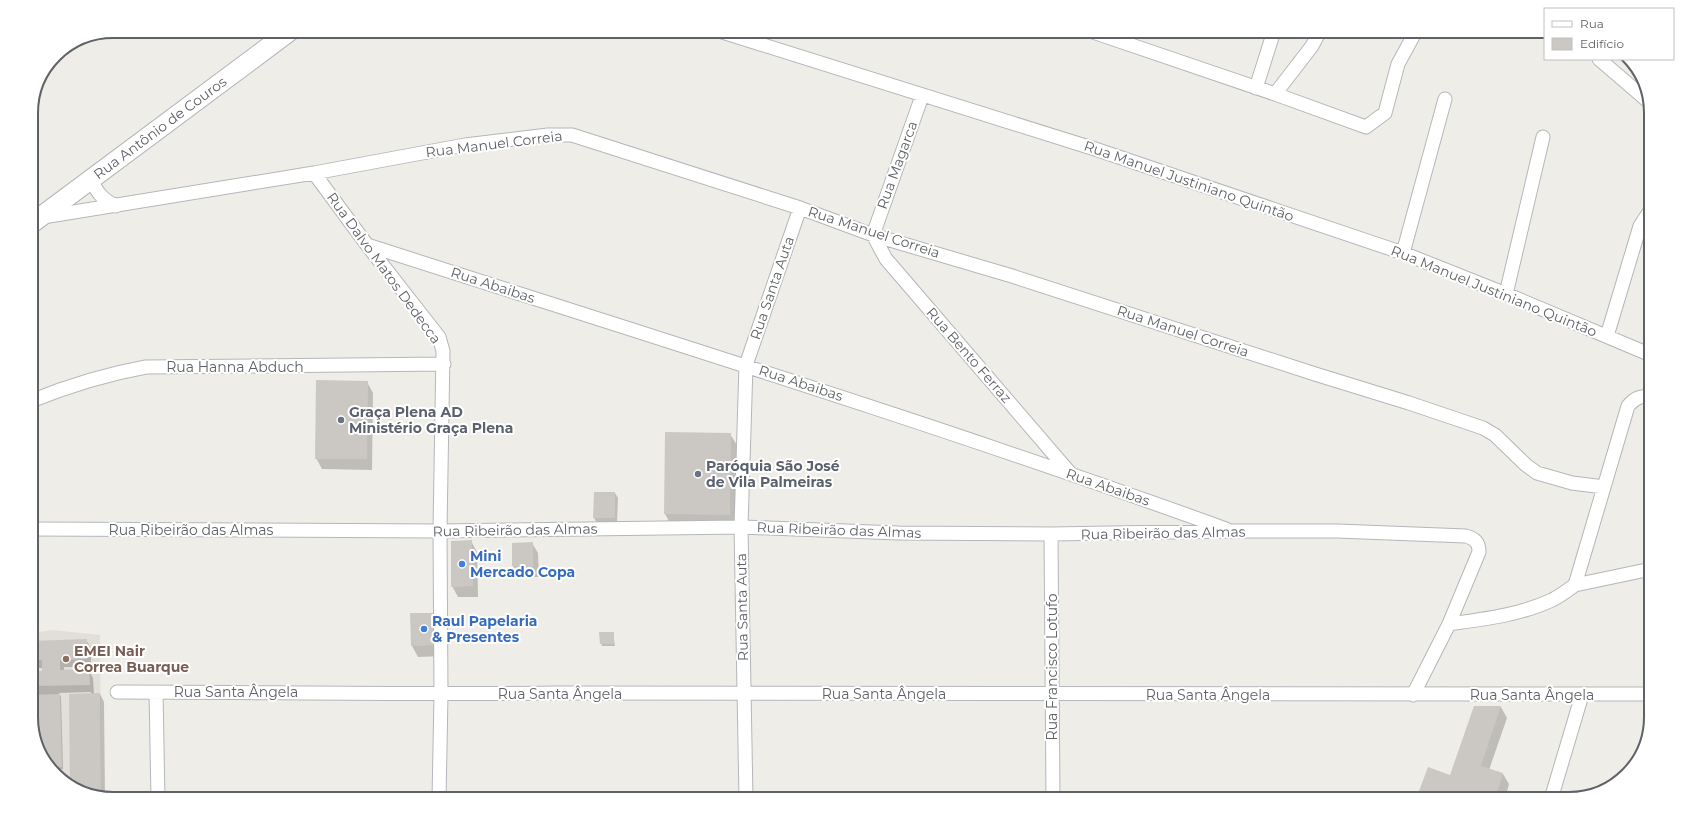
<svg xmlns="http://www.w3.org/2000/svg" width="1682" height="830" viewBox="0 0 1682 830" font-family="Montserrat,sans-serif">
	<style>
		.education { fill: #e2ded8 }
		.shadow { fill: #0003 }
		.building { fill: #cbc8c4 }
		.lines { fill: none; stroke-linecap: round; stroke-linejoin: round }
		.street-casing { stroke: #b4b7ba; stroke-width: 15 }
		.secondary-casing { stroke: #b3b6ba; stroke-width: 21 }
		.street { stroke: #fff; stroke-width: 13 }
		.secondary { stroke: #fff; stroke-width: 19 }
		.worship-dot { fill: #6b7280; stroke: #fff; stroke-width: 1.5 }
		.shop-dot { fill: #3f7fe0; stroke: #fff; stroke-width: 1.5 }
		.education-dot { fill: #8d6e63; stroke: #fff; stroke-width: 1.5 }
		.labels { text-anchor: middle; dominant-baseline: central; stroke-width: 4; stroke-linejoin: round; paint-order: stroke }
		.street-label { font-size: 14px; fill: #5e6266; stroke: #fff }
		.worship-label { font-size: 14px; font-weight: bold; fill: #5b616d; stroke: #fff; text-anchor: start }
		.shop-label { font-size: 14px; font-weight: bold; fill: #366cbe; stroke: #fff; text-anchor: start }
		.education-label { font-size: 14px; font-weight: bold; fill: #785e54; stroke: #fff; text-anchor: start }
		.rim { fill: none; stroke: #5e6266; stroke-width: 2 }
	</style>
	<rect width="100%" height="100%" fill="#efede7"/>
	<!-- education -->
	<path class="education" d="M53 630 100 635 101 796 77 791 45 763 31 722V633Z"/>
	<!-- shadow -->
	<path class="shadow" d="M367 382 373 393 372 470 322 469 316 458Z
		M730 434 737 445 736 525H671L665 514Z
		M615 493 618 498 617 523H597L594 518Z
		M471 541 477 552 478 597H458L452 586Z
		M513 543H532L538 553 539 577H519L513 566Z
		M411 614 443 656 418 657 412 646Z
		M613 633 615 646H602L601 643Z
		M86 640 91 648V667H64V671L89 670 93 678 94 694H100L104 702 105 797 77 791 71 785 70 695 91 694V692L59 693 61 697 63 769 53 770 45 763 31 722V672H43V668H31V642Z
		M1475 707H1501L1507 718 1489 770 1503 774 1509 784 1505 799H1417L1451 776Z"/>
	<!-- building -->
	<path class="building" d="M316 380 368 381 367 459H315Z
		M665 432 731 433 730 515 664 514Z
		M594 492H615V518H593Z
		M472 540 473 586 451 587V541Z
		M533 542V567L512 566V543Z
		M410 613H437V645L411 646Z
		M599 632H614V644H600Z
		M87 639V659L60 660V670L89 669 90 685 31 686V671H42V660H31V641Z
		M100 693V700L101 796 77 791 70 784 69 694Z
		M60 694 62 767 51 768 45 763 31 722V695Z
		M1474 706H1501L1481 766 1503 773 1495 799H1416L1428 767 1450 775Z"/>
	<g class="lines">
		<!-- street casing -->
		<g class="street-casing">
			<path id="street" d="M719 31 1095 149 1403 253 1506 294 1651 355
				M1090 31 1275 94 1366 127 1385 113 1398 64 1416 31
				M1599 59 1649 102
				M1256 88 1274 31
				M1275 94 1312 46 1320 31
				M922 96 873 235 886 259 1070 473
				M314 173 367 245 439 337 443 351 440 531 441 695 439 799
				M91 179C97 193 103 200 116 206
				M43 217 314 173 465 145 548 135H572L800 208 873 235 1012 276 1315 374 1409 403 1483 428 1495 435 1526 465 1537 473 1572 483 1604 487
				M367 245C654 337 942 426 1226 529
				M1403 253 1445 99
				M1506 294 1543 137
				M1607 336 1640 226 1651 209
				M31 401C68 386 107 374 146 367L444 364
				M31 529 440 531 741 527 898 533 1051 534 1233 531H1337L1466 536C1475 539 1479 542 1479 552L1449 624 1413 695
				M1051 534 1053 799
				M1575 585 1651 569
				M1449 624C1484 619 1520 615 1552 600 1560 596 1568 590 1575 585L1628 406C1635 398 1640 396 1651 396
				M117 692C262 692 408 695 553 693L1651 694
				M156 692 158 799
				M746 799 741 527 746 365 800 208
				M1551 799 1582 695"/>
		</g>
		<!-- secondary casing -->
		<g class="secondary-casing">
			<g id="secondary">
				<path id="s1" d="M31 224 290 31"/>
			</g>
		</g>
		<!-- street -->
		<use href="#street" class="street"/>
		<!-- secondary -->
		<use href="#secondary" class="secondary"/>
	</g>
	<!-- markers -->
	<g class="worship-dot">
		<circle cx="341" cy="420" r="4"/>
		<circle cx="698" cy="474" r="4"/>
	</g>
	<g class="shop-dot">
		<circle cx="462" cy="564" r="4"/>
		<circle cx="424" cy="629" r="4"/>
	</g>
	<circle class="education-dot" cx="66" cy="659" r="4"/>
	<g class="labels">
		<!-- street labels -->
		<g class="street-label">
			<text stroke="none"><textPath href="#s1" startOffset="161">Rua Antônio de Couros</textPath></text>
			<text transform="translate(494 144) rotate(-7)">Rua Manuel Correia</text>
			<text transform="translate(897 165) rotate(-70)">Rua Magarca</text>
			<text transform="translate(1189 181) rotate(19)">Rua Manuel Justiniano Quintão</text>
			<text transform="translate(874 232) rotate(18)">Rua Manuel Correia</text>
			<text transform="translate(384 268) rotate(54)">Rua Dalvo Matos Dedecca</text>
			<text transform="translate(493 285) rotate(18)">Rua Abaibas</text>
			<text transform="translate(772 288) rotate(-71)">Rua Santa Auta</text>
			<text transform="translate(1494 291) rotate(22)">Rua Manuel Justiniano Quintão</text>
			<text transform="translate(1183 331) rotate(18)">Rua Manuel Correia</text>
			<text transform="translate(969 355) rotate(49)">Rua Bento Ferraz</text>
			<text x="235" y="367">Rua Hanna Abduch</text>
			<text transform="translate(801 383) rotate(18)">Rua Abaibas</text>
			<text transform="translate(1108 487) rotate(19)">Rua Abaibas</text>
			<text x="191" y="530">Rua Ribeirão das Almas</text>
			<text transform="translate(515 530) rotate(-1)">Rua Ribeirão das Almas</text>
			<text transform="translate(839 530) rotate(2)">Rua Ribeirão das Almas</text>
			<text transform="translate(1163 533) rotate(-1)">Rua Ribeirão das Almas</text>
			<text transform="translate(742 607) rotate(-91)">Rua Santa Auta</text>
			<text transform="translate(1052 667) rotate(-90)">Rua Francisco Lotufo</text>
			<text x="236" y="692">Rua Santa Ângela</text>
			<text x="560" y="694">Rua Santa Ângela</text>
			<text x="884" y="694">Rua Santa Ângela</text>
			<text x="1208" y="695">Rua Santa Ângela</text>
			<text x="1532" y="695">Rua Santa Ângela</text>
		</g>
		<!-- worship labels -->
		<g class="worship-label">
			<text x="349" y="412">Graça Plena AD<tspan x="349" dy="16">Ministério Graça Plena</tspan></text>
			<text x="706" y="466">Paróquia São José<tspan x="706" dy="16">de Vila Palmeiras</tspan></text>
		</g>
		<!-- shop labels -->
		<g class="shop-label">
			<text x="470" y="556">Mini<tspan x="470" dy="16">Mercado Copa</tspan></text>
			<text x="432" y="621">Raul Papelaria<tspan x="432" dy="16">&amp; Presentes</tspan></text>
		</g>
		<!-- education labels -->
		<g class="education-label">
			<text x="74" y="651">EMEI Nair<tspan x="74" dy="16">Correa Buarque</tspan></text>
		</g>
	</g>
	<!-- crop -->
	<path d="M0 0H1682V830H0ZM113 38H1569A75 75 0 0 1 1644 113V717A75 75 0 0 1 1569 792H113A75 75 0 0 1 38 717V113A75 75 0 0 1 113 38Z" fill="#fff" fill-rule="evenodd"/>
	<path class="rim" d="M113 38H1569A75 75 0 0 1 1644 113V717A75 75 0 0 1 1569 792H113A75 75 0 0 1 38 717V113A75 75 0 0 1 113 38Z"/>
	<!-- legend -->
	<rect x="1544" y="8" width="130" height="52" fill="#ffffff" stroke="#bfc0c2"/>
	<rect x="1552" y="21" width="20" height="6" fill="#ffffff" stroke="#bfc0c2"/>
	<text x="1580" y="28" font-size="12" fill="#5e6266">Rua</text>
	<rect x="1552" y="38" width="20" height="12" fill="#cbc8c4" stroke="#bfc0c2"/>
	<text x="1580" y="48" font-size="12" fill="#5e6266">Edifício</text>
</svg>
